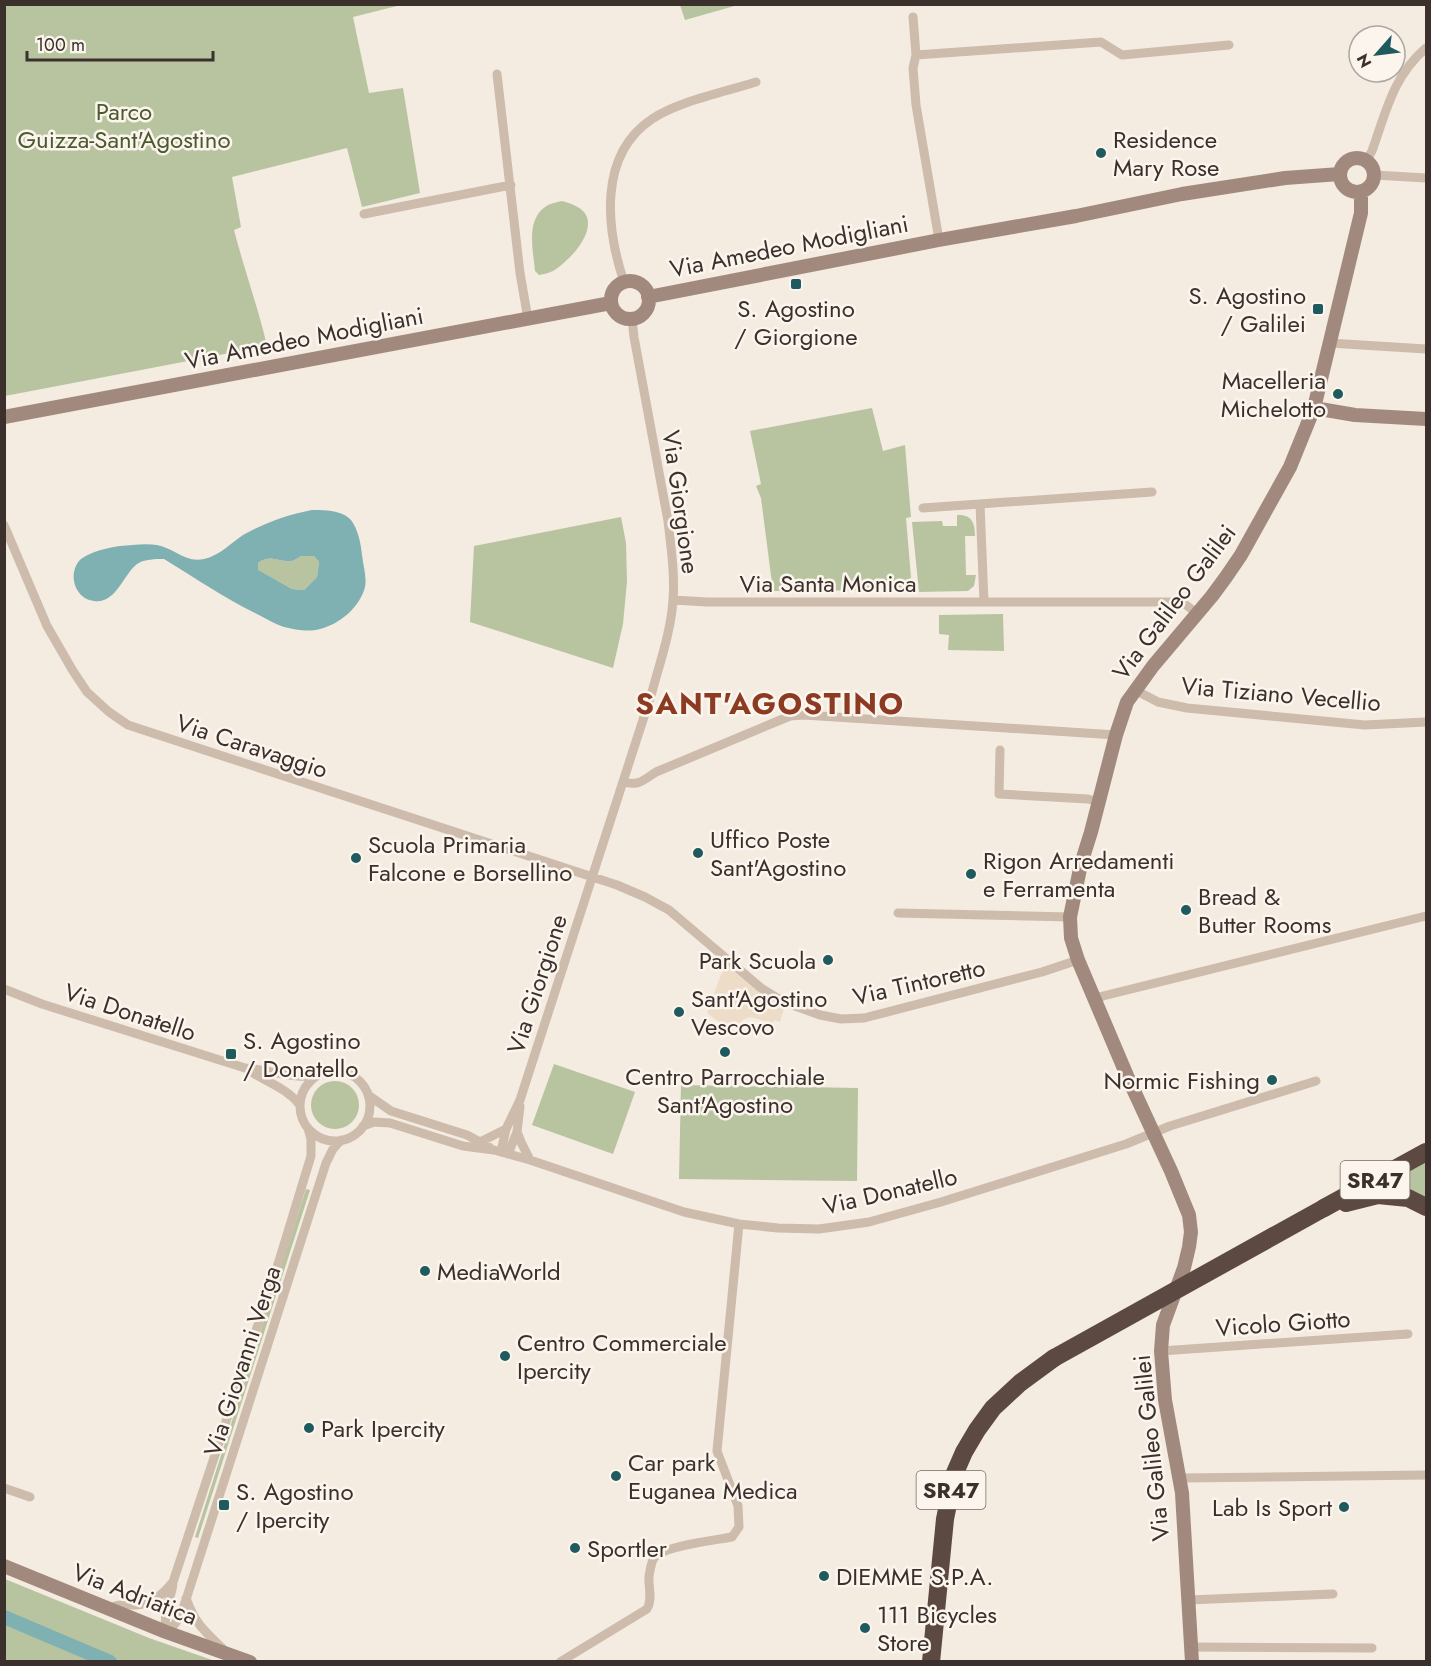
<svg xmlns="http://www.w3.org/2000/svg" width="1431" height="1666" viewBox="0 0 1431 1666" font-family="Jost,sans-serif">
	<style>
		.green { fill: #b8c4a0 }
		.plaza { fill: #ecdcc8 }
		.water { fill: #7fb0b2; fill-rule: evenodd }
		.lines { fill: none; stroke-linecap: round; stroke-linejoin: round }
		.canal { stroke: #7fb0b2; stroke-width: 14 }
		.street { stroke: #cdbbac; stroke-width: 9 }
		.secondary { stroke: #a18a7d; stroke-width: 14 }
		.highway { stroke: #5c4a42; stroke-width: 18 }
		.highway-bridge { stroke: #5c4a42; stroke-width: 18 }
		.poi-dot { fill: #1f5a5e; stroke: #fbf5ee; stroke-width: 2 }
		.labels { text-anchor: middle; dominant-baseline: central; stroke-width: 5; stroke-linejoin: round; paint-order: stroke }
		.shield { fill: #fbf5ee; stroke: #756b66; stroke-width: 1.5 }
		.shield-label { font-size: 22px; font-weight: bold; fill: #3b302b }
		.park-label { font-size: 24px; fill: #4a5a2e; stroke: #fbf5ee }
		.poi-label { font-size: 24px; fill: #3b302b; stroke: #fbf5ee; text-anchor: start }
		.street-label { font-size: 24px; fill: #3b302b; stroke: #fbf5ee }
		.district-label { font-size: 30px; font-weight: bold; letter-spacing: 1.5px; fill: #8c3b22; stroke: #fbf5ee }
	</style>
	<rect width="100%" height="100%" fill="#f4ebe1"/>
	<!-- green -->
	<path class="green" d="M5 4 401 5 353 17 369 93 403 88 420 193 362 207 347 148 232 177 241 227 234 230C244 269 258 307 267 346L5 396Z
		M680 5V4L738 5 685 20Z
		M562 201C569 203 579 206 584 212 599 231 568 262 553 271 549 273 544 274 539 275L535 271C533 249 525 218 548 205 552 203 558 202 562 201Z
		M872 408 883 451 905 445 911 517 906 518 912 590 773 591 761 498 756 486 761 484 750 431Z
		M957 515C972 514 975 523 975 536H965L966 575H976L974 586 968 591 919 592 912 522 942 521 943 526H957Z
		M621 517 626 543 627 581 623 624 613 668 470 622 474 546Z
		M301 556H314L319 562 317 577 304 590 292 589 257 570 258 563C271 553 280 563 292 561 295 560 298 558 301 556Z
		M1003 614 1004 651 948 650 949 635 939 634V615Z
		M554 1064 635 1092 613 1154 532 1125Z
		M311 1105a24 24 0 1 1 48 0a24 24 0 1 1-48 0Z
		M681 1085 858 1088 857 1181 679 1179Z
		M1426 1151V1203L1408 1197 1327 1206Z
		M306 1189 310 1190 198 1538 195 1537Z
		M5 1579 149 1638 215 1661H5Z"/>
	<!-- plaza -->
	<path class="plaza" d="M725 964 755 989 784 1009 780 1022 774 1020 773 1023 750 1017 744 1019 737 1027H726L707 1013Z"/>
	<!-- water -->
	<path class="water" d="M312 510C324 510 342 510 351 520 358 529 361 544 362 555 363 565 367 577 365 587 360 607 340 624 320 629 309 632 295 630 284 627 275 624 267 619 259 615 226 599 195 578 164 559 155 559 145 559 137 564 123 575 116 604 94 601 74 599 67 572 81 559 92 551 107 548 120 546 131 545 146 543 157 545 174 548 185 563 204 559 219 556 231 543 243 535 267 522 286 515 312 510ZM301 556H314L319 562 317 577 304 590 292 589 258 570V563C271 553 280 563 292 561 295 560 298 558 301 556Z"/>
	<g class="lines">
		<!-- canal -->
		<path class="canal" d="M4 1617 110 1662"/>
		<!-- street -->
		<path class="street" d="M913 17 916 55 913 68 916 105 939 240
			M916 55 1101 42 1122 55 1229 45
			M497 74 520 273 528 319
			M1366 161 1372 151C1386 112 1393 76 1426 48
			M1374 175 1426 178
			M364 214 511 185
			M624 282C606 228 598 155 652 119 679 101 725 92 756 82
			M1329 343 1426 349
			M980 504 984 602
			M923 508 1152 492
			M4 525 47 626 73 671 87 692 109 712 128 725 617 885 645 897 669 910 761 988 784 1002 820 1015 841 1019 864 1018 1042 972 1078 960
			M673 600 707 602H1182L1198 614
			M1135 690 1158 702 1187 708 1365 725 1426 722
			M1000 750 999 794 1088 799 1099 802
			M623 782C639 786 642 781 656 772L790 716 804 715 1116 735
			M898 913 1070 917
			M4 989 42 1004 245 1068C270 1070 290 1078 316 1076
			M1095 999 1103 996 1426 916
			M247 1069C265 1082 286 1087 300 1105
			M300 1106a35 35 0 1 1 70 0a35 35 0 1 1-70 0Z
			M368 1095 391 1111 467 1135 489 1147
			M363 1126 374 1122 390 1123 463 1146 494 1150 530 1160 684 1212 739 1224 778 1228 819 1229 869 1222 941 1202 1126 1144 1170 1126 1316 1081
			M517 1132 521 1142 530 1160
			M480 1142 506 1129
			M501 1152 506 1129 520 1100 652 692C660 662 671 631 673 600 675 574 671 547 668 521L634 337 632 319
			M508 1154 517 1132 520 1106
			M1161 1351 1408 1334
			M1180 1478 1426 1475
			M4 1488 30 1497
			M186 1598C196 1626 205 1631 225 1651
			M1189 1600 1333 1594
			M107 1609C122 1603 121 1605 136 1605 153 1604 163 1594 173 1582
			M166 1632C165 1623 165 1615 167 1606 169 1598 173 1591 173 1582L279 1261 311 1156V1139L308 1128
			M166 1632 175 1624 182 1612 326 1163 333 1149 341 1140
			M1191 1647 1372 1648
			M560 1662 647 1609C653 1599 648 1587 649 1576 650 1571 651 1562 654 1558 662 1546 717 1540 732 1537L739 1527 738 1506 717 1451 739 1224"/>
		<!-- secondary -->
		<path class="secondary" d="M1340 175a17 17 0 1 1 34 0a17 17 0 1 1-34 0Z
			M611 300a19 19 0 1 1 38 0a19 19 0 1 1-38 0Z
			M648 297 939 240 1076 216 1182 194 1285 178 1340 174
			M1314 408 1355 415 1426 419
			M4 417 611 303
			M4 1566 166 1632 250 1662
			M1192 1662 1182 1493 1165 1400 1161 1351 1163 1325 1184 1268 1189 1247 1191 1232 1189 1215 1171 1171 1128 1078 1078 960 1071 938 1070 917 1081 864 1091 832 1116 735 1127 702 1153 666 1212 596 1226 577 1241 555 1290 467 1314 408 1361 213V193"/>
		<!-- highway -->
		<path class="highway" d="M1346 1203 1378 1195 1408 1198 1426 1207
			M1324 1208 1426 1152
			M931 1662 945 1519 954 1475 964 1452 977 1430 993 1408 1020 1383 1054 1358"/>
		<!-- highway-bridge -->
		<path class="highway-bridge" d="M1054 1358 1324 1208"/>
	</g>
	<!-- markers -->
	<g class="poi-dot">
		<circle cx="1101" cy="153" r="6"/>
		<rect x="790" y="278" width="12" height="12" rx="3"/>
		<rect x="1312" y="303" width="12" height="12" rx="3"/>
		<circle cx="1338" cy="394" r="6"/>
		<circle cx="698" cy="853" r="6"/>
		<circle cx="356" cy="858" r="6"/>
		<circle cx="971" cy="874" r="6"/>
		<circle cx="1186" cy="910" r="6"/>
		<circle cx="828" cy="960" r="6"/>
		<circle cx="679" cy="1012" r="6"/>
		<circle cx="725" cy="1052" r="6"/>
		<rect x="225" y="1048" width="12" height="12" rx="3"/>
		<circle cx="1272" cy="1080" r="6"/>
		<circle cx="425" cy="1271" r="6"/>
		<circle cx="505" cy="1356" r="6"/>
		<circle cx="309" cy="1428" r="6"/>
		<circle cx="616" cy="1476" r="6"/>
		<rect x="218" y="1499" width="12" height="12" rx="3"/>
		<circle cx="1344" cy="1507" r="6"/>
		<circle cx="575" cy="1548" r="6"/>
		<circle cx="824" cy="1576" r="6"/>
		<circle cx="865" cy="1628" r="6"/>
	</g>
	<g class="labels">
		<!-- shield labels -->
		<g class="shield">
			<rect x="1340.5" y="1161" width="69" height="38" rx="4.5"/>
			<rect x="916.5" y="1471" width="69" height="38" rx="4.5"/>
		</g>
		<g class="shield-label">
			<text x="1375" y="1180">SR47</text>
			<text x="951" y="1490">SR47</text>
		</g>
		<!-- park labels -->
		<g class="park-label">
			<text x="124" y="111">Parco<tspan x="124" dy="28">Guizza-Sant'Agostino</tspan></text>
		</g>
		<!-- poi labels -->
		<g class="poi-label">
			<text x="1113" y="139">Residence<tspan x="1113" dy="28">Mary Rose</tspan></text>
			<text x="1306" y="295" text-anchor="end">S. Agostino<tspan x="1306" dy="28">/ Galilei</tspan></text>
			<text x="796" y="308" text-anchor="middle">S. Agostino<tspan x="796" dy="28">/ Giorgione</tspan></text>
			<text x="1326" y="380" text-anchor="end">Macelleria<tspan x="1326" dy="28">Michelotto</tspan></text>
			<text x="710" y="839">Uffico Poste<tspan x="710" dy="28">Sant'Agostino</tspan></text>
			<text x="368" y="844">Scuola Primaria<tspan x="368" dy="28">Falcone e Borsellino</tspan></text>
			<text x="983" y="860">Rigon Arredamenti<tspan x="983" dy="28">e Ferramenta</tspan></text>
			<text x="1198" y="896">Bread &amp;<tspan x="1198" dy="28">Butter Rooms</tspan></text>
			<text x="816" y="960" text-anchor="end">Park Scuola</text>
			<text x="691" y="998">Sant'Agostino<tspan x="691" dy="28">Vescovo</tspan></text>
			<text x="243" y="1040">S. Agostino<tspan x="243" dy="28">/ Donatello</tspan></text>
			<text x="725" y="1076" text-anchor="middle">Centro Parrocchiale<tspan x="725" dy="28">Sant'Agostino</tspan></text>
			<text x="1260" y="1080" text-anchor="end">Normic Fishing</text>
			<text x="437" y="1271">MediaWorld</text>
			<text x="517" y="1342">Centro Commerciale<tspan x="517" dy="28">Ipercity</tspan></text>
			<text x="321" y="1428">Park Ipercity</text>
			<text x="628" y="1462">Car park<tspan x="628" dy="28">Euganea Medica</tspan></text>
			<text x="236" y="1491">S. Agostino<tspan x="236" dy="28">/ Ipercity</tspan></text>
			<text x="1332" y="1507" text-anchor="end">Lab Is Sport</text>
			<text x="587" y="1548">Sportler</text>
			<text x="836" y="1576">DIEMME S.P.A.</text>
			<text x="877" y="1614">111 Bicycles<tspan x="877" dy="28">Store</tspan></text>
		</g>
		<!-- street labels -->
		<g class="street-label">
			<text transform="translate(789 246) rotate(-11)">Via Amedeo Modigliani</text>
			<text transform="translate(304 338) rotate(-11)">Via Amedeo Modigliani</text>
			<text transform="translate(681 502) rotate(82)">Via Giorgione</text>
			<text x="828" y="583">Via Santa Monica</text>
			<text transform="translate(1174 602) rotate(-53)">Via Galileo Galilei</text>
			<text transform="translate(1281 694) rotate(5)">Via Tiziano Vecellio</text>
			<text transform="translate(252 746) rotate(18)">Via Caravaggio</text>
			<text transform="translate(919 982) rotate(-13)">Via Tintoretto</text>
			<text transform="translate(537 984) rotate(-72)">Via Giorgione</text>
			<text transform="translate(130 1012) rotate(18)">Via Donatello</text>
			<text transform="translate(890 1191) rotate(-13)">Via Donatello</text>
			<text transform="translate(1283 1323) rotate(-4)">Vicolo Giotto</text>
			<text transform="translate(242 1361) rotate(-72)">Via Giovanni Verga</text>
			<text transform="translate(1151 1448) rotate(-96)">Via Galileo Galilei</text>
			<text transform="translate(135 1594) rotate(21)">Via Adriatica</text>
		</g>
		<!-- district labels -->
		<g class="district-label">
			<text x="770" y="703">SANT'AGOSTINO</text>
		</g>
	</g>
	<!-- border -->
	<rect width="1431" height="1666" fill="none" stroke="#3b302b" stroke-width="12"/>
	<!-- north arrow -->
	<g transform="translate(1377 54) rotate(242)"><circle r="28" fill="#fbf5ee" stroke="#aea6a0" stroke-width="1.5"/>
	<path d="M0-4.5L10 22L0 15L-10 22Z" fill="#1f5a5e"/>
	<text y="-9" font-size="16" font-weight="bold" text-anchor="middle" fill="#3b302b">N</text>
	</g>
	<!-- scale -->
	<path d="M27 51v9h186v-9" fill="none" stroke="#3b302b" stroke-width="3"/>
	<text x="36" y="51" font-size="18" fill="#3b302b" stroke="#fbf5ee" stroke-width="4.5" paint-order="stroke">100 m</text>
</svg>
